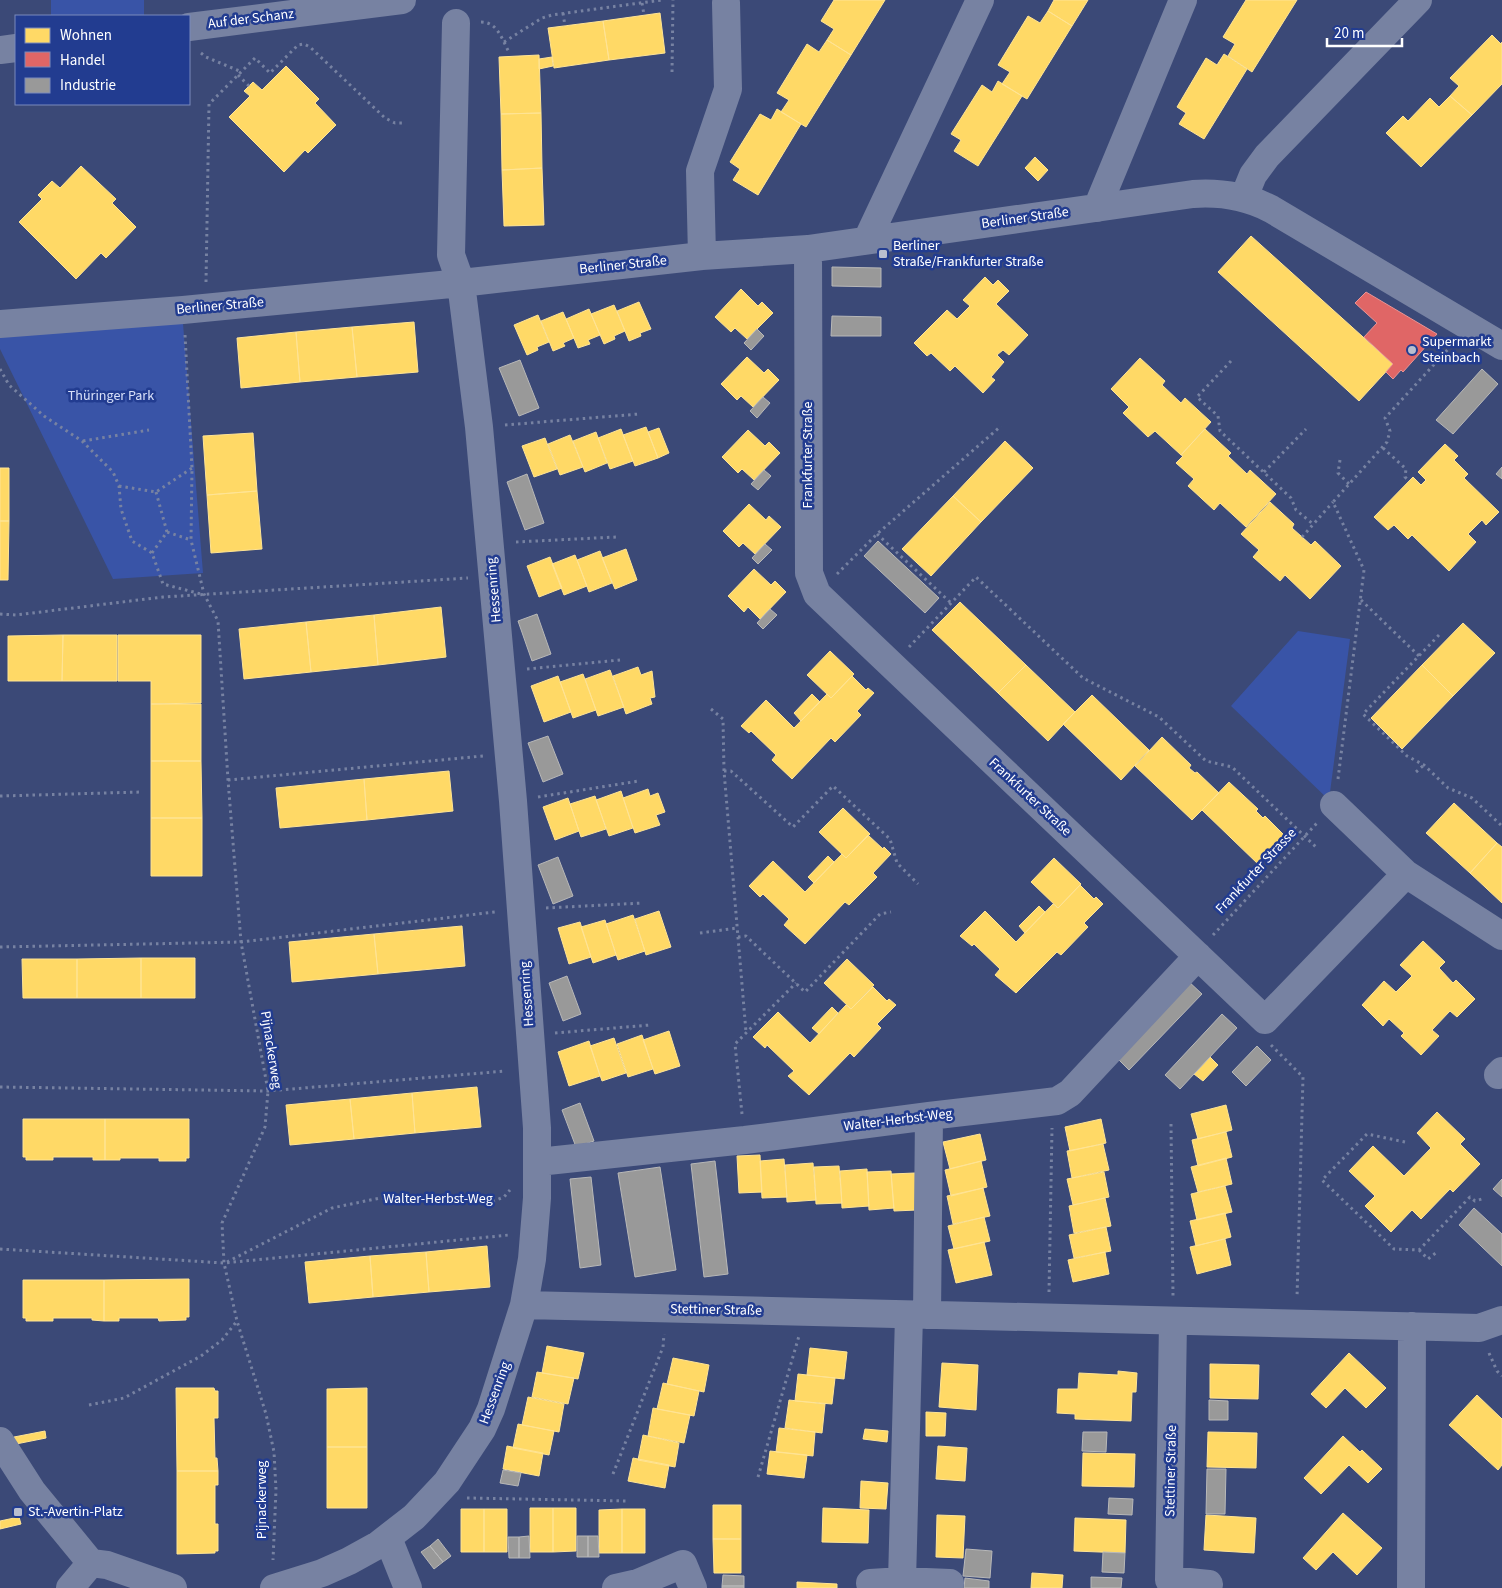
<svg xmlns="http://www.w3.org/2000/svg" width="1502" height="1588" viewBox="0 0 1502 1588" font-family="'Source Sans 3',sans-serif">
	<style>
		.green { fill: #3954a7 }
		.homes { fill: #ffd966; stroke: #ffe494 }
		.shops { fill: #e06666; stroke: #e99494 }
		.industry { fill: #999; stroke: #b8b8b8 }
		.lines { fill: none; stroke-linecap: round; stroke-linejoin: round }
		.path { stroke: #7782a2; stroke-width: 3; stroke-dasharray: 2.5 4; stroke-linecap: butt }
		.minor { stroke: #7782a2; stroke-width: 28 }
		.poi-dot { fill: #babfcf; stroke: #223c90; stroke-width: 2 }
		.labels { text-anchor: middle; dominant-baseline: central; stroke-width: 5; stroke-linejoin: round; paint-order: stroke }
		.street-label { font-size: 14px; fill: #fff; stroke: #223c90 }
		.poi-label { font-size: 14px; fill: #fff; stroke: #223c90; text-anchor: start }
		.park-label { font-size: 14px; fill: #d8e0f9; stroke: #223c90 }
	</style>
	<rect width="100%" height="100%" fill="#3b4977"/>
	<!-- green -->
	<path class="green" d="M51 0H144V16H51Z
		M182 311 203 573 113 579 0 349V327Z
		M1298 631 1350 639 1329 800 1231 706Z"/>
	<!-- homes -->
	<path class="homes" d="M834 0H885L851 55 827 40 834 29 821 21Z
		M1054 0H1088L1072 26 1048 11Z
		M1246 0H1297L1252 72 1228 56 1235 44 1223 37Z
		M1048 11 1072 26 1027 99 1002 84 1010 72 998 65 1028 16 1040 23Z
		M660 13 665 53 609 60 603 21Z
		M603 21 609 60 554 68 548 28Z
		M1492 35 1501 44 1502 42V84L1472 115 1450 96 1459 86 1450 78Z
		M827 40 851 55 806 127 781 112 789 100 777 93 807 44 819 52Z
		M1224 54 1247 69 1204 139 1179 124 1186 113 1177 107 1206 58 1217 65Z
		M539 55 541 113 501 114 499 57Z
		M552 57 553 66 539 69V59Z
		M286 66 319 99 315 103 336 125 308 153 305 150 284 172 229 117 250 96 244 91 253 82 262 90Z
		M998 81 1022 96 978 166 954 151 961 140 951 134 982 85 992 92Z
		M1450 96 1472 115 1421 167 1386 133 1403 116 1408 121 1430 98 1439 107Z
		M777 109 801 124 758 195 733 180 740 169 730 162 760 114 771 120Z
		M541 113 542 168 502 170 501 114Z
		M1035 157 1048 170 1038 181 1025 168Z
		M81 166 116 199 112 203 136 227 106 258 101 253 76 279 19 222 42 199 38 195 52 181 60 188Z
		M542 168 544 225 504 226 502 170Z
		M1251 236 1393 364 1359 401 1218 272Z
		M985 277 993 285 998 280 1009 291 996 304 1028 335 1009 355 1003 350 997 355 1004 362 991 377 995 380 983 393 955 366 950 371 931 353 927 356 914 343 947 310 957 319 970 306 963 300Z
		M741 289 758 306 762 302 773 313 747 339 735 328 731 332 715 317Z
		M639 302 651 329 640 333 641 336 629 341 617 311Z
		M614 305 625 331 614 336 615 339 604 344 591 314Z
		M589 309 600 335 588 340 590 344 578 348 566 319Z
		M563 312 574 338 563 343 565 346 553 351 541 321Z
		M538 315 549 342 537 347 538 350 527 355 514 325Z
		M414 322 418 372 357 377 352 327Z
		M352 327 357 377 300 382 296 332Z
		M296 332 300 382 241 388 237 338Z
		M747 357 764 373 768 369 779 380 753 407 741 396 737 400 721 384Z
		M1140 358 1165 381 1162 385 1181 403 1185 398 1211 422 1181 455 1155 431 1148 437 1123 413 1129 407 1111 389Z
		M646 427 658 458 635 466 623 435Z
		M659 428 669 453 658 458 648 432Z
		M621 429 633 461 610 469 598 438Z
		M1205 429 1231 453 1228 456 1247 474 1250 470 1276 494 1246 527 1220 503 1214 510 1188 486 1194 479 1176 463 1183 456 1181 455Z
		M748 430 765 446 769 442 780 453 754 480 742 469 738 473 722 457Z
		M596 432 607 463 585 472 573 441Z
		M253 433 257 491 207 495 203 436Z
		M570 435 583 467 560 475 548 444Z
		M545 438 557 469 534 477 522 446Z
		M1005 441 1033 468 981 522 953 496Z
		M1445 444 1458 456 1454 460 1468 474 1464 478 1499 512 1486 525 1482 520 1468 534 1476 542 1449 571 1412 535 1408 539 1394 525 1388 530 1374 517 1413 477 1421 485 1426 480 1418 472Z
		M0 468H9V521H0Z
		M257 491 262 549 211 553 207 495Z
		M953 496 981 522 931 576 902 549Z
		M1270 502 1294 524 1292 528 1311 545 1315 541 1341 566 1310 599 1285 575 1280 581 1253 557 1259 550 1241 534Z
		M749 504 766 520 769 516 781 527 755 554 743 543 739 547 723 531Z
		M0 521H9L8 580H0Z
		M626 549 637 580 615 589 602 558Z
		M600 551 612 583 589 592 577 560Z
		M575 555 587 586 564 595 552 564Z
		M550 557 562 588 539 597 527 566Z
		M754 569 771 585 775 581 786 592 760 619 748 607 744 612 728 596Z
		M960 602 1026 665 998 693 932 630Z
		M441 607 446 657 378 665 374 615Z
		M374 615 378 665 311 672 306 622Z
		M306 622 311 672 244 679 239 629Z
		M1463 623 1495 653 1453 696 1422 665Z
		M63 635 62 681H8V636Z
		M63 635H117V681H62Z
		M118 635H201V703L151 704V681H118Z
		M830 651 854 674 831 698 807 675Z
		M1026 665 1075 712 1048 741 998 693Z
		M1422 665 1453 696 1402 749 1371 718Z
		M638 667 641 675 652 671 655 697 650 698 652 704 626 714 613 676Z
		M610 670 624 707 598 716 585 679Z
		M583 674 596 710 573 718 560 682Z
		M558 676 571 712 544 722 531 686Z
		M852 676 866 690 868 688 874 693 857 711 861 715 835 742 831 738 792 779 772 760 776 755 751 731 749 733 741 726 766 700 794 728 827 694 831 698Z
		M812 694 820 702 801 721 794 713Z
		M1092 695 1149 750 1121 780 1063 724Z
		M151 704H201V761H151Z
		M1162 737 1191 765 1189 768 1195 773 1197 772 1219 793 1192 820 1135 766Z
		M151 761H201L202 818H151Z
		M449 771 453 811 367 820 364 779Z
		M364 779 367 820 280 828 276 788Z
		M1229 782 1258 809 1256 811 1263 818 1265 816 1286 837 1259 865 1202 810Z
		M648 789 650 796 658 793 665 812 656 815 660 825 635 833 623 798Z
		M621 791 633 828 609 836 596 800Z
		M595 796 606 829 581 837 570 804Z
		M568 798 579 831 555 840 543 807Z
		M1454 803 1497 843 1470 873 1426 833Z
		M843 808 870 834 846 858 819 832Z
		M151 818H202V876H151Z
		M868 835 883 849 884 847 891 854 873 873 877 877 849 905 845 902 805 944 784 925 789 919 763 894 760 897 749 886 773 861 805 892 842 854 846 858Z
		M1497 843 1502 847V903L1470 873Z
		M828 856 834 862 814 883 808 877Z
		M1054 858 1081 884 1058 908 1031 882Z
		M1080 885 1094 899 1096 897 1103 904 1084 923 1088 927 1061 955 1057 952 1016 993 995 975 1000 969 974 944 972 946 960 936 985 911 1016 942 1053 904 1058 908Z
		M1039 906 1045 912 1025 933 1019 926Z
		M659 911 671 947 646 955 635 919Z
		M633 915 645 951 618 960 606 924Z
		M605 920 616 955 593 963 581 927Z
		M580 922 591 957 569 964 558 928Z
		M462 926 465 966 378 974 374 934Z
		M374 934 378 974 292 982 289 942Z
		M1423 941 1445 962 1439 968 1453 983 1456 980 1475 999 1457 1017 1450 1011 1432 1030 1439 1036 1421 1055 1401 1036 1404 1033 1389 1019 1383 1026 1362 1005 1384 981 1396 992 1412 976 1400 965Z
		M141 958V998H77V959Z
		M141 958H195V998H141Z
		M22 959H77V998H23Z
		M847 959 874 985 851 1009 824 983Z
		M873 987 887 1001 889 999 896 1005 877 1024 881 1028 854 1057 850 1053 809 1095 788 1076 794 1071 767 1045 765 1048 753 1037 778 1012 810 1043 846 1005 851 1009Z
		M832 1007 838 1013 819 1034 812 1028Z
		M669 1031 680 1066 655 1074 643 1040Z
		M642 1035 653 1069 628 1077 617 1044Z
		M614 1038 626 1073 602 1081 590 1046Z
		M589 1041 600 1076 569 1086 558 1052Z
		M1210 1057 1218 1065 1203 1081 1194 1074Z
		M477 1087 481 1127 415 1133 412 1093Z
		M412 1093 415 1133 354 1139 350 1099Z
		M350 1099 354 1139 290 1145 286 1105Z
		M1226 1105 1232 1130 1198 1139 1191 1114Z
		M1437 1112 1465 1139 1460 1144 1480 1164 1453 1192 1450 1189 1421 1219 1412 1210 1391 1232 1365 1206 1375 1196 1349 1171 1373 1146 1404 1176 1431 1148 1417 1133Z
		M23 1119H105V1160H93V1157H53V1160H26V1157H23Z
		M105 1119H189V1158H186V1161H159V1158H120V1160H105Z
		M1101 1119 1106 1143 1070 1151 1065 1127Z
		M1226 1132 1232 1157 1198 1166 1192 1140Z
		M980 1134 986 1160 950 1169 943 1142Z
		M1103 1144 1109 1170 1072 1178 1067 1151Z
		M760 1155 762 1192 739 1193 737 1156Z
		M1226 1158 1232 1184 1198 1192 1191 1167Z
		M784 1159 787 1197 762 1198 760 1161Z
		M981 1161 987 1187 951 1196 945 1170Z
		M813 1163 816 1200 787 1202 785 1165Z
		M839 1166 842 1203 816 1204 814 1167Z
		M867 1169 869 1206 842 1208 840 1171Z
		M891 1171 894 1208 869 1210 867 1172Z
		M1104 1172 1109 1197 1073 1205 1067 1179Z
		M915 1173 917 1210 894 1211 891 1174Z
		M1225 1186 1232 1212 1197 1220 1191 1194Z
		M983 1188 990 1216 953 1224 947 1196Z
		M1105 1198 1111 1226 1074 1233 1069 1206Z
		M1225 1213 1231 1237 1196 1246 1190 1221Z
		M984 1217 990 1241 954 1249 948 1226Z
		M1106 1227 1111 1251 1074 1258 1069 1235Z
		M1225 1239 1231 1265 1197 1274 1190 1247Z
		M984 1242 992 1275 956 1283 948 1250Z
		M487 1246 490 1287 429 1292 426 1252Z
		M426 1252 429 1292 373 1297 370 1256Z
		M1105 1252 1109 1274 1073 1282 1068 1260Z
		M370 1256 373 1297 309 1303 305 1262Z
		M189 1279V1317H186V1320L159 1321 158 1318H119V1321H104V1280Z
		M23 1280H104V1321L92 1320V1318H53V1321H26V1318H23Z
		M547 1346 584 1353 578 1379 542 1373Z
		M810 1348 847 1352 844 1379 807 1375Z
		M1349 1353 1386 1388 1366 1408 1345 1388 1326 1408 1311 1394Z
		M673 1358 709 1365 704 1392 667 1384Z
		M942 1363 978 1365 976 1410 939 1407Z
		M1210 1364 1259 1365 1258 1399 1210 1398Z
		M1118 1371 1137 1373 1136 1392H1132L1131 1421 1075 1419V1414L1057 1413 1058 1389H1078L1079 1373 1118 1375Z
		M537 1372 574 1378 568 1404 532 1397Z
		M798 1374 835 1378 832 1404 795 1401Z
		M663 1383 699 1391 694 1416 657 1409Z
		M176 1388H214L215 1391H218V1418H214L215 1458H217L218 1471H177Z
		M367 1388V1447H327V1389Z
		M1477 1395 1502 1419V1465L1498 1470 1449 1425Z
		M528 1397 564 1404 559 1432 522 1425Z
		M789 1400 825 1404 822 1433 785 1428Z
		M653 1408 690 1415 684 1443 648 1436Z
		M926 1412 946 1413 945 1436H926Z
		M518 1424 554 1431 549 1455 513 1448Z
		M779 1428 815 1432 813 1456 776 1452Z
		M865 1429 888 1431 887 1442 863 1439Z
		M45 1431 46 1438 16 1444 14 1437Z
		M1208 1432 1257 1433 1256 1468 1207 1467Z
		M643 1435 679 1443 675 1467 638 1460Z
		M1343 1436 1360 1452 1362 1450 1382 1469 1368 1483 1349 1465 1321 1494 1304 1478Z
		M507 1446 543 1453 539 1476 503 1469Z
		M938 1446 967 1448 965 1481 936 1479Z
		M327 1447H367V1508H327Z
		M770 1451 807 1455 804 1478 767 1474Z
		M1083 1453 1135 1454 1134 1487 1082 1486Z
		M633 1458 669 1465 665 1488 628 1481Z
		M177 1471H218V1485H215V1524H218V1551H215V1553L177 1554Z
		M861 1481 888 1483 886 1509 860 1508Z
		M713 1505H741V1539H713Z
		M530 1508H553V1552H530Z
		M553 1508H576V1551L553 1552Z
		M823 1508 869 1510 868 1543 822 1542Z
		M461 1509H484V1552H461Z
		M484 1509H507V1552H484Z
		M622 1509V1553H599V1510Z
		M622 1509H645V1553H622Z
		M1343 1513 1382 1548 1357 1575 1333 1552 1316 1570 1303 1558Z
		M937 1515 965 1516 963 1558 936 1557Z
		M1206 1515 1256 1518 1254 1553 1204 1550Z
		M19 1517 21 1524 0 1529V1521Z
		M1075 1518 1126 1520 1125 1553 1074 1551Z
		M713 1539H741V1573H714Z
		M1032 1573 1063 1575 1062 1588H1031Z
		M797 1582 837 1584V1588H797Z"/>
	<!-- shops -->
	<path class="shops" d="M1366 292 1437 334 1403 372 1401 370 1393 379 1386 372 1393 364 1364 337 1377 323 1355 303Z"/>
	<!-- industry -->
	<path class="industry" d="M832 267 881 268V287L832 286Z
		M832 316 881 317V336H831Z
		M757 329 764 336 751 350 744 343Z
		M520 360 539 408 519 416 499 368Z
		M1482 369 1498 384 1453 434 1436 420Z
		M763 397 770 403 757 418 750 411Z
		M1502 467V479L1496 474Z
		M764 470 771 476 758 490 751 484Z
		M527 474 544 523 525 530 507 482Z
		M878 541 939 598 925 613 864 556Z
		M765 544 772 550 758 564 752 558Z
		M770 609 777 615 763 629 757 623Z
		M537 614 551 654 532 661 518 621Z
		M548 736 563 774 543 782 528 743Z
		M558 857 573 896 553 904 538 865Z
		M567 976 581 1014 563 1021 549 983Z
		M1186 979 1202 994 1129 1070 1115 1056Z
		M1222 1014 1237 1028 1180 1089 1165 1075Z
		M1257 1046 1271 1060 1246 1086 1232 1072Z
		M580 1103 594 1141 576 1147 562 1110Z
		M715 1161 728 1274 704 1277 691 1164Z
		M660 1167 676 1270 635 1277 618 1173Z
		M591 1177 601 1265 580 1268 570 1179Z
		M1502 1179V1197L1493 1189Z
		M1474 1208 1502 1234V1266L1459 1225Z
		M1209 1400 1228 1401V1420H1209Z
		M1083 1432H1107L1106 1452 1082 1451Z
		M1207 1469H1226L1225 1514H1206Z
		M503 1470 521 1473 518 1486 500 1483Z
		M1109 1498 1133 1499 1132 1515 1108 1514Z
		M529 1536 530 1558H519V1537Z
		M577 1536H588V1557H577Z
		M588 1536H598L599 1557H588Z
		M508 1537H519V1558H509Z
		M438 1539 451 1556 443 1562 430 1546Z
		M430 1546 443 1562 434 1569 421 1552Z
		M966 1549 992 1551 990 1578 963 1576Z
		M1103 1552 1125 1553 1124 1573 1102 1572Z
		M723 1575 744 1576V1586H722Z
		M1091 1577 1122 1578 1121 1588H1091Z
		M965 1578 989 1581V1588H964Z
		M722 1586H744V1588H722Z"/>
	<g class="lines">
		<!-- path -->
		<path class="path" d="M642 3 644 15
			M563 13 565 26
			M481 22C498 22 502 40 509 52
			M504 42 542 18 552 15 662 0
			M201 53 206 57 242 72
			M672 72 673 0
			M238 75 249 86
			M206 282 209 104 255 58 270 73 298 45 304 44 310 47 385 118 395 123H404
			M185 335 192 468 191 540 204 594 218 621 228 780 241 942 268 1091 265 1127 222 1223 224 1263 237 1321 266 1414 274 1452 276 1490 273 1560
			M1231 361 1197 397 1218 416 1220 431 1291 498 1296 510 1313 524
			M0 369 9 385 44 416 82 441 113 472 119 486 121 509 132 541 152 553 163 584 201 594
			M505 425 639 414
			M83 441 149 430
			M1383 448 1406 469 1405 477 1409 481
			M1340 460 1338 473 1349 484
			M1264 472 1306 429
			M119 486 156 492 192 468
			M156 492 167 532
			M877 534 951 603
			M1302 537 1333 502
			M516 542 616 537
			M152 553 167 532 191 540
			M837 574 877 534 1001 426
			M1361 600 1419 656
			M0 614 16 615 163 597 468 578
			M1439 635 1363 714 1407 756 1424 765 1448 788 1472 798 1502 826
			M909 647 976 577 1083 678 1159 717 1206 761 1232 767 1316 847
			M527 669 620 660
			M711 709 723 719 724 771 746 1032
			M724 771H731L793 827 833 786 890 839 897 863 918 884
			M1416 772 1424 765
			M1338 779 1364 570 1333 502 1387 442 1390 431 1385 418 1451 346
			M228 780 483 756
			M0 796 141 792
			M538 797 639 781
			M546 908 643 903
			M700 933 737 928
			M1213 935 1317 823
			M738 937 746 936 805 992 880 914 891 912
			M0 947 241 942 495 912
			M555 1033 650 1025
			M1271 1045 1303 1077 1297 1298
			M0 1087 268 1091 506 1071
			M742 1114 735 1044 796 983
			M1171 1124 1173 1296
			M1405 1142 1367 1134 1322 1180 1394 1249 1419 1250 1470 1197 1475 1201 1485 1198
			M0 1249 224 1263 509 1235
			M1419 1250 1428 1259 1437 1252
			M227 1262 332 1208 380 1198 494 1201 504 1197 510 1190
			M1049 1292 1052 1128
			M1489 1353 1497 1371 1502 1376
			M89 1405 124 1398 201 1356 222 1340 237 1321
			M613 1474 663 1347 664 1334
			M758 1477 799 1336
			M467 1498 627 1501"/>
		<!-- minor -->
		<path class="minor" d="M189 27 402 0
			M0 50 16 48
			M1244 197 1253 175 1267 156 1418 0
			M1097 208 1183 0
			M867 240 980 0
			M808 249 809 573 817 594 1265 1020 1406 874 1502 936
			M702 256 700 171 728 89 726 3
			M0 324 183 310 461 283 702 256 808 249 1193 194C1221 192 1246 196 1271 209L1502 346
			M1334 805 1406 874
			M1498 1075 1502 1071
			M538 1162 745 1140 929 1116 1057 1101 1070 1093 1198 956
			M524 1305 1479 1328 1502 1320
			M927 1315 929 1116
			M1173 1321 1169 1580 1209 1584
			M0 1441 32 1491 91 1563 107 1565 173 1588
			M388 1538 408 1588
			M902 1581 909 1315
			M870 1583 902 1581 950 1583
			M70 1588 91 1563
			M274 1588 322 1573 349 1561 378 1545 414 1517 447 1482 482 1429 491 1409 524 1305 532 1259 537 1198V1128L513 801 479 427 461 283 451 255 456 23
			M616 1588 638 1583 683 1564 693 1588
			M1411 1588 1412 1326"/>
	</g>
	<!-- markers -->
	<g class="poi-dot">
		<rect x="878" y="249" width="10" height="10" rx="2.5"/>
		<circle cx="1412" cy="350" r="5"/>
		<rect x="13" y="1507" width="10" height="10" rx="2.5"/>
	</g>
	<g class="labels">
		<!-- street labels -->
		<g class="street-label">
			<text transform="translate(251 19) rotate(-7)">Auf der Schanz</text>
			<text transform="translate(1025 218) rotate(-8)">Berliner Straße</text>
			<text transform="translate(623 265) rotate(-6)">Berliner Straße</text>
			<text transform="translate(220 306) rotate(-5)">Berliner Straße</text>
			<text transform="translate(808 455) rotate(-90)">Frankfurter Straße</text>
			<text transform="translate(494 590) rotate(-95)">Hessenring</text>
			<text transform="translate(1030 797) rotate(43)">Frankfurter Straße</text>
			<text transform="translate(1256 871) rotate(-47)">Frankfurter Strasse</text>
			<text transform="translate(527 994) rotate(-94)">Hessenring</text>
			<text transform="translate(271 1050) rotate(81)">Pijnackerweg</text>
			<text transform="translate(898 1120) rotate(-7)">Walter-Herbst-Weg</text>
			<text x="438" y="1199">Walter-Herbst-Weg</text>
			<text transform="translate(716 1310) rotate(1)">Stettiner Straße</text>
			<text transform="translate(495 1393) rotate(-70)">Hessenring</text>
			<text transform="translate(1171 1471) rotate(-89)">Stettiner Straße</text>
			<text transform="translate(262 1500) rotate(-90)">Pijnackerweg</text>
		</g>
		<!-- poi labels -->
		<g class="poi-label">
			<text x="893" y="246">Berliner<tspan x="893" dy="16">Straße/Frankfurter Straße</tspan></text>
			<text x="1422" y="342">Supermarkt<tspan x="1422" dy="16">Steinbach</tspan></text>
			<text x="28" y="1512">St.-Avertin-Platz</text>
		</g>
		<!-- park labels -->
		<g class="park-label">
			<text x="111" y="396">Thüringer Park</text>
		</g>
	</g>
	<!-- legend -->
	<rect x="15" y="15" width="175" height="90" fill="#223c90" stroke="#7a8abc"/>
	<rect x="25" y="28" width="25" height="15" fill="#ffd966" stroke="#7a8abc"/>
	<text x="60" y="40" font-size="15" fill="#ffffff">Wohnen</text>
	<rect x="25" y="52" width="25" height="15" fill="#e06666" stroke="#7a8abc"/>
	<text x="60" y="65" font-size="15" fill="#ffffff">Handel</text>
	<rect x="25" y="78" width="25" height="15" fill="#999999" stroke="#7a8abc"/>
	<text x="60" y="90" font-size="15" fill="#ffffff">Industrie</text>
	<!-- scale -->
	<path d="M1327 38v8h75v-8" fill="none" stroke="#ffffff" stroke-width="2.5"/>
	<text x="1334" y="38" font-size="15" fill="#ffffff" stroke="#223c90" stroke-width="4" paint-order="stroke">20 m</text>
</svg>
